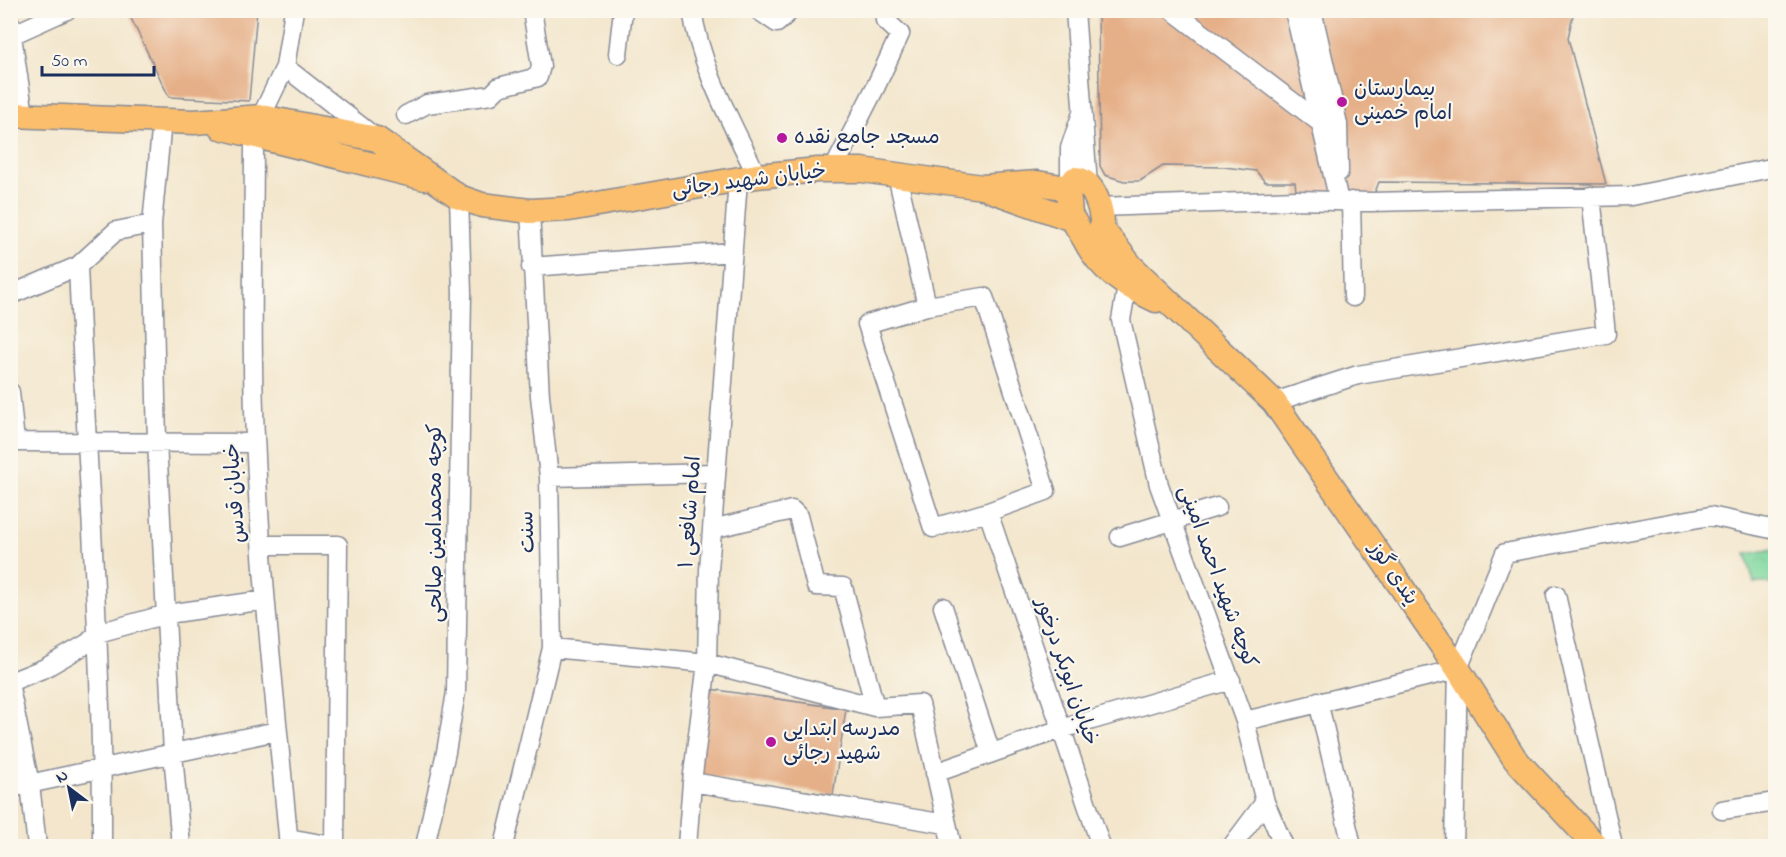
<svg xmlns="http://www.w3.org/2000/svg" width="1786" height="857" viewBox="0 0 1786 857" font-family="'Indie Flower','Playpen Sans Arabic',sans-serif">
	<style>
		.park { fill: url(#park-crowns); stroke: #4c837e; stroke-width: 1.5 }
		.building { fill: #e5af87 }
		.lines { fill: none; stroke-linecap: round; stroke-linejoin: round }
		.minor-casing { stroke: #878a95; stroke-width: 21 }
		.major-casing { stroke: #878a95; stroke-width: 27 }
		.minor { stroke: #fff; stroke-width: 18 }
		.major { stroke: #fabe6d; stroke-width: 24 }
		.poi-dot { fill: #b5179e; stroke: #fbf7ec; stroke-width: 2 }
		.labels { text-anchor: middle; dominant-baseline: central; stroke-width: 4.5; stroke-linejoin: round; paint-order: stroke }
		.poi-label { font-size: 21px; fill: #1b2f5e; stroke: #fbf7ec; text-anchor: start }
		.street-label { font-size: 21px; fill: #1b2f5e; stroke: #fbf7ec }
	</style>
	<defs>
		<pattern id="park-crowns" width="20" height="18" patternUnits="userSpaceOnUse" patternTransform="scale(1.5)"><rect width="20" height="18" fill="#7dd79d"/><path d="M2 6a3 3 0 1 1 6 0M12 15a3 3 0 1 1 6 0" fill="none" stroke="#6bb98a"/></pattern>
	</defs>
	<rect width="100%" height="100%" fill="#fbf7ec"/>
	<filter id="ink" filterUnits="userSpaceOnUse"><feTurbulence type="fractalNoise" baseFrequency=".0167" numOctaves="2"/><feDisplacementMap in="SourceGraphic" scale="12" xChannelSelector="R" yChannelSelector="G"/><feConvolveMatrix kernelMatrix="1 2 1 2 8 2 1 2 1" color-interpolation-filters="sRGB"/></filter>
	<filter id="wash" filterUnits="userSpaceOnUse"><feTurbulence type="fractalNoise" baseFrequency=".008" numOctaves="4" result="noise"/><feDisplacementMap in="SourceGraphic" scale="24" xChannelSelector="R" yChannelSelector="G"/><feGaussianBlur stdDeviation="1.35" result="paint"/><feColorMatrix in="noise" values="0 0 0 0 0 0 0 0 0 0 0 0 0 0 0 0 0 1.4 0 .05"/><feComposite in="paint" operator="in"/></filter>
	<g filter="url(#wash)">
		<rect width="100%" height="100%" fill="#f3e6cc"/>
		<!-- park -->
		<path class="park" d="M1775 549V583H1754L1746 554Z"/>
		<g id="blocks">
			<!-- building -->
			<path class="building" d="M127 10H257L249 101 169 97Z
				M1098 10H1574L1568 38 1606 184 1379 182 1371 202 1297 200 1295 182H1265L1256 171 1224 167 1163 166 1140 181H1124L1105 175 1100 166Z
				M710 689 846 709 833 795 697 775Z"/>
		</g>
	</g>
	<g filter="url(#ink)">
		<use href="#blocks" fill-opacity="0" stroke="#878a95" stroke-width="1.5"/>
		<g class="lines">
			<!-- minor casing -->
			<g class="minor-casing">
				<path id="minor" d="M692 10C701 70 732 122 757 176
					M758 10 777 23 791 10
					M1075 10 1088 185
					M1172 10 1318 121
					M1294 10 1339 201
					M1312 10 1338 124 1339 172
					M10 23 24 115
					M14 34 67 10
					M618 54 623 10
					M285 67 376 138
					M406 115 427 104 491 95 499 87 538 77 541 66 532 10
					M261 117 285 67 294 10
					M162 121 152 224 157 442 173 753 181 846
					M254 135C254 243 250 350 256 457 262 588 277 717 289 846
					M833 170 875 88 900 34 885 20 887 13 883 10
					M897 175 927 306 984 297 1046 491 988 512 933 528 867 324 927 306
					M1070 183V148L1082 113
					M1351 201 1353 297
					M1099 207 1297 200 1371 202 1631 196 1776 167
					M78 266C86 459 103 653 102 846
					M531 267 733 252
					M1127 286 1121 320 1159 485 1245 721 1265 802 1284 846
					M10 295 78 266 116 231 152 224
					M10 392 15 442
					M1274 402 1358 375 1606 334 1591 196
					M10 442 255 443
					M549 477 716 473
					M988 512 1101 846
					M712 529 792 510 798 516 816 586 843 587 875 707
					M1120 537 1217 507
					M262 545H338L335 846
					M1556 595 1613 846
					M943 607 991 753
					M552 648 707 663 875 707 920 704 952 846
					M10 682 45 668 88 643 98 633 167 614 265 600
					M10 688 30 784 37 846
					M1318 701 1352 846
					M1245 721 1458 669
					M935 773 1061 729 1231 680
					M692 782 946 824
					M10 788 277 731
					M1722 810 1776 802
					M288 838 333 846
					M425 846 446 752 456 692 462 293 459 197
					M504 846 552 648 549 477 540 396 530 211
					M687 846 692 782 707 663 709 570 738 180
					M1232 846 1265 802
					M1454 846 1458 669 1505 553 1710 516 1776 530"/>
			</g>
			<!-- major casing -->
			<g class="major-casing">
				<path id="major" d="M10 115 194 122 261 117 377 139 459 197 482 205 530 211 569 209 757 176 818 170H862L982 187 1037 183 1068 188
					M220 127 425 178
					M1075 179C1095 180 1103 213 1102 229L1094 241 1084 238 1070 215 1068 188Z
					M990 190 1072 219
					M1102 229 1131 266 1274 402 1458 669 1515 759 1596 846
					M1084 238C1100 270 1124 285 1156 300"/>
			</g>
			<!-- minor -->
			<use href="#minor" class="minor"/>
			<!-- major -->
			<use href="#major" class="major"/>
		</g>
	</g>
	<!-- markers -->
	<g class="poi-dot">
		<circle cx="1342" cy="102" r="6"/>
		<circle cx="782" cy="138" r="6"/>
		<circle cx="771" cy="742" r="6"/>
	</g>
	<g class="labels">
		<!-- poi labels -->
		<g class="poi-label">
			<text x="1354" y="90">بیمارستان<tspan x="1354" dy="24">امام خمینی</tspan></text>
			<text x="794" y="138">مسجد جامع نقده</text>
			<text x="783" y="730">مدرسه ابتدایی<tspan x="783" dy="24">شهید رجائی</tspan></text>
		</g>
		<!-- street labels -->
		<g class="street-label">
			<text transform="translate(749 181) rotate(-7)">خیابان شهید رجائی</text>
			<text transform="translate(236 493) rotate(-94)">خیابان قدس</text>
			<text transform="translate(691 512) rotate(-86)">امام شافعی ۱</text>
			<text transform="translate(436 523) rotate(-90)">کوچه محمدامین صالحی</text>
			<text transform="translate(528 532) rotate(-92)">سنت</text>
			<text transform="translate(1393 574) rotate(56)">یئدی گوز</text>
			<text transform="translate(1217 577) rotate(70)">کوچه شهید احمد امینی</text>
			<text transform="translate(1066 672) rotate(71)">خیابان ابوبکر درخور</text>
		</g>
	</g>
	<!-- margin -->
	<rect width="1786" height="857" fill="none" stroke="#fbf7ec" stroke-width="36"/>
	<!-- north arrow -->
	<g transform="translate(69 788) rotate(328)" stroke="#fbf7ec" stroke-width="4.5" paint-order="stroke">
	<path d="M0-4.5L10 22L0 15L-10 22Z" fill="#1b2f5e"/>
	<text y="-9" font-size="16" font-weight="bold" text-anchor="middle" fill="#1b2f5e">N</text>
	</g>
	<!-- scale -->
	<path d="M42 66v9h112v-9" fill="none" stroke="#1b2f5e" stroke-width="3"/>
	<text x="51" y="66" font-size="18" fill="#1b2f5e" stroke="#fbf7ec" stroke-width="4.5" paint-order="stroke">50 m</text>
</svg>
